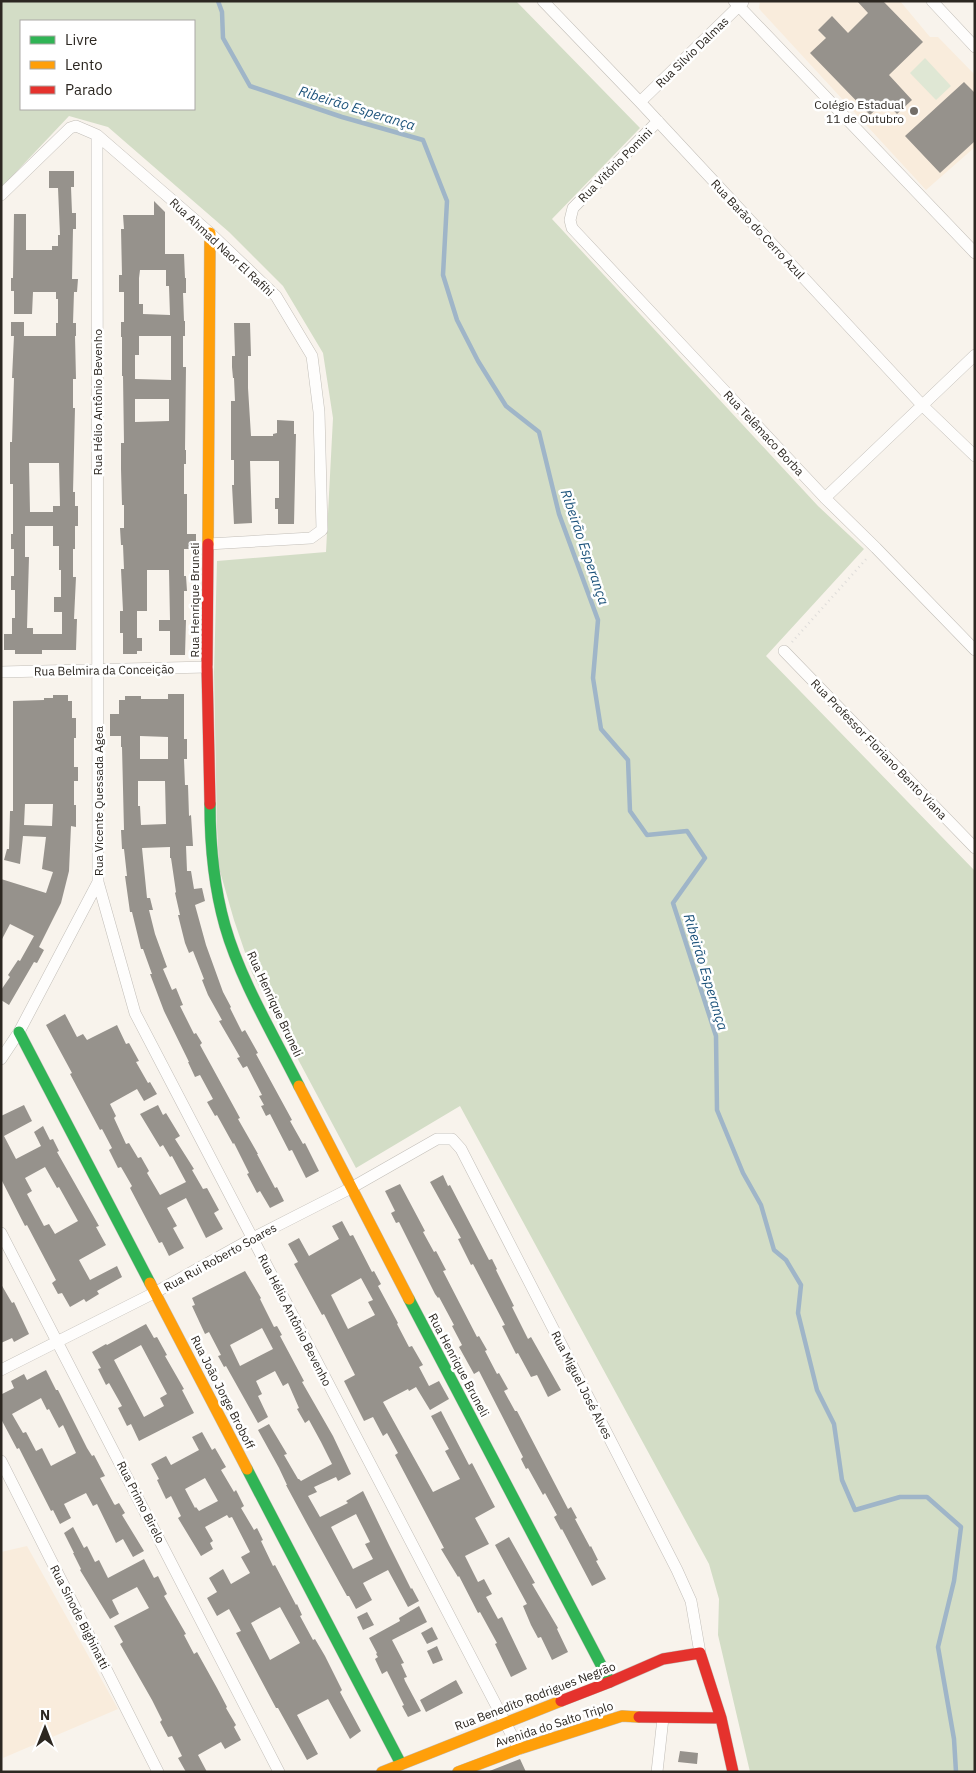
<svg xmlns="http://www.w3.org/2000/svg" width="976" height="1773" viewBox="0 0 976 1773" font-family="'IBM Plex Sans',sans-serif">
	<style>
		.built { fill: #f9ecdc }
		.green { fill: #dfe7d4 }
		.forest { fill: #d3ddc6; fill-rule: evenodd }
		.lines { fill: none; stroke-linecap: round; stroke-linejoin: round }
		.stream { stroke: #9fb5c8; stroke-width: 4.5 }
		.building { fill: #96928c; fill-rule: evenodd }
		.street-casing { stroke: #c2beb8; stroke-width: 12 }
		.fast-casing { stroke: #c2beb8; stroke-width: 12 }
		.slow-casing { stroke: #c2beb8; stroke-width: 12 }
		.jam-casing { stroke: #c2beb8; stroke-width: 12 }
		.path { stroke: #dedcd9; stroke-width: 2.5; stroke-dasharray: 1 4; stroke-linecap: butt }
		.street { stroke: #fefdfc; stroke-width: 11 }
		.fast { stroke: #30b455; stroke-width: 11 }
		.slow { stroke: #ff9f0a; stroke-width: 11 }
		.jam { stroke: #e5322d; stroke-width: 11 }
		.poi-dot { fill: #736e68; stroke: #fff; stroke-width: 2 }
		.labels { text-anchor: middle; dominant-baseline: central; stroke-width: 5; stroke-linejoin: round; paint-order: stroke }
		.street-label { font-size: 12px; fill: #2c2721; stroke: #fff }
		.poi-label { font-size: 12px; fill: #2c2721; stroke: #fff; text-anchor: end }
		.water-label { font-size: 14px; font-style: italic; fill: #1d537b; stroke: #fff }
	</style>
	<rect width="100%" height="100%" fill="#f8f3ec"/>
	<!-- built -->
	<path class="built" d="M760 1H900L930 37H938L975 75V147L926 190 761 11 759 8Z
		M27 1546 118 1709 3 1758 1 1739V1552Z"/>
	<!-- green -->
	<path class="green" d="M925 58 951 86 936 100 910 73Z"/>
	<!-- forest -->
	<path class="forest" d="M1 1H516L640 128 552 219 818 506 864 549 766 656 975 871V1772H750L718 1635 719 1599 709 1564 460 1106 356 1168 252 973 234 920 219 868 217 827 214 672 217 561 326 552 333 418 323 353 283 286 229 232 108 127 69 116 1 188ZM21 21H194V109H21Z"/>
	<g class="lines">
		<!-- stream -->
		<path class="stream" d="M218 1 222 12 223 38 250 86 342 117 423 140 447 201 443 275 457 320 478 361 506 406 539 432 559 514 598 620 593 678 601 729 628 760 630 811 647 835 687 831 705 858 673 903 716 1036 717 1110 743 1173 761 1205 774 1250 786 1260 801 1285 798 1313 817 1390 834 1424 842 1480 855 1510 900 1497H927L961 1527 954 1581 938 1647 954 1739 956 1772"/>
	</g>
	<!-- building -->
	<path class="building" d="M857 1H883L923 42 889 75 912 100 897 114 885 101 870 115 810 53 826 38 818 30 832 16 848 33 868 13Z
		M964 82 975 93V141L940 173 905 136Z
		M49 171H74V187H71L72 213H76V229H73L72 279H78L77 292H74L73 323H76V336H75L76 379H73V408H75L73 492H75V506H78V526H75V549H73V577H76L74 619H77L76 650H42V654H15V650H4V634H12V618H15V590H11V576H14V549H11V534H13V484H10V442H12L14 378H12L14 336H11V322H24V336H56V323H58V299H56V292H33L32 314H14V291H11V278H13L14 214H26V250H52V246H58V235H60L58 188H49ZM29 463H59L60 506H53V512H30ZM25 526H53V546H59V570H61V597H54V612H62V634H33V628H27L29 557H25Z
		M154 201 165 212V254H184L185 278H186V293H183L184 321H185V336H183V367H186L185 450H186V464H184V494H187V534H196V549H184V576H186L187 591H184V620H186L185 655H170V631H159V620H170L169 570H147V611H137V638H142V651H137V654H123V633H120V611H123L121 569H124L123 545H121L120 528H124V505H122L121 469V443H124L123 376H122V337H121V322H124V292H119V275H122L121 229H124L123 215H154ZM140 270H166V286H169L170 315 143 314V304H139V278ZM139 336H171V380L135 379V355H139ZM135 399H169V421L135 422Z
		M234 323H250L251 356H248V388L251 436H273V434L277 433V420L294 421V434H296L294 524H278V509H275V498H279V461H250L252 523 234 524 232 485H234V460H231V401H235L234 378H233L232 367V356H235Z
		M168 694H184V739H187V759H184L185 785H188L189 816 191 815 193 846H186L187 871H191L194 889 202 888 205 901 195 905 206 945 223 992 231 1007 230 1008 242 1032 245 1030 258 1053 256 1054 292 1120 290 1121 303 1144 305 1143 319 1171 306 1178 292 1150 289 1151 270 1114 266 1116 261 1106 264 1105 259 1096 262 1095 247 1066 243 1068 237 1058 240 1057 219 1021 222 1020 208 995 202 980 204 979 193 951 189 953 185 943 178 915H180L175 893 176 892 171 858H170V847L142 848 147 898H150L153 910H149L155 934 167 967 163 969 172 990 176 988 183 1005 180 1006 194 1034 196 1033 202 1043 200 1045 240 1118 238 1119 258 1154H257L275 1188 277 1187 284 1201 270 1208 260 1191 257 1193 247 1174 249 1173 234 1143 233 1144 217 1115 215 1116 207 1102 213 1099 200 1075 195 1077 188 1062H189L164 1011 150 974H152L143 949H141L132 912H130L125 876H127L124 849H122L121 830H124L122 747H121V736H110V714H119V700H125V696H141V699H168ZM140 736 168 737V759H140ZM138 781H165L166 824 141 825 140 806H138Z
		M53 695H68V701H72V718H76V738H74V767H78V781H74V805H76V827L71 826 69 871 61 903 39 947 44 950 37 963 34 962 9 1005 1 1000V990L10 977 8 975 18 960 20 961 34 936 10 924 1 941V879L46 893 53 872 42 869 46 837 23 836 20 864 4 860 7 849H9L10 811H13V701L44 700V698H53ZM25 804H53L52 826 24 825Z
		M65 1014 77 1037 83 1034 87 1040 117 1025 126 1044 129 1043 139 1061 136 1062 148 1083 150 1082 157 1094 144 1101 137 1089 110 1104 116 1116 114 1118 126 1144 129 1143 138 1158 141 1157 149 1171 147 1173 160 1195 186 1182 172 1156 170 1157 163 1145 160 1147 140 1114 158 1105 163 1115 166 1113 180 1136 175 1139 194 1169 192 1170 203 1189 207 1188 219 1210 214 1213 223 1229 206 1238 186 1198 167 1208 177 1226 173 1228 184 1248 169 1256 162 1242 159 1243 130 1188 132 1186 121 1167 118 1168 109 1150 112 1148 102 1129 100 1130 70 1074 72 1073 46 1025Z
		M24 1105 32 1121 4 1136 16 1159 41 1146 34 1132 43 1126 50 1140 53 1139 59 1151 57 1152 99 1226 96 1227 106 1245 79 1260 90 1280 117 1266 122 1277 97 1291 99 1294 86 1302 84 1299 70 1307 62 1293 58 1294 52 1283 56 1280 27 1225 25 1226 1 1179V1116ZM45 1167 57 1188 59 1187 78 1221 55 1234 49 1224 44 1226 27 1194 32 1191 25 1178Z
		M443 1175 448 1186 450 1185 489 1260 492 1259 497 1269 496 1270 514 1306 512 1307 528 1339 531 1337 561 1390 548 1397 537 1375 531 1377 518 1353 516 1354 502 1326 505 1325 473 1264 471 1265 458 1239 461 1238 430 1182Z
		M400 1184 425 1231 423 1232 434 1252 436 1251 446 1270 443 1271 477 1337 479 1336 487 1350 485 1351 497 1374 499 1373 508 1389 504 1391 515 1411H517L568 1509 571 1507 577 1518 575 1519 590 1547 591 1546 598 1560 596 1561 606 1579 592 1586 562 1529 561 1530 554 1517 557 1515 545 1493 543 1495 528 1468 526 1469 521 1459 523 1457 479 1371 474 1374 459 1347 462 1345 452 1326 454 1325 439 1297 438 1298 435 1294 399 1222 396 1223 391 1213 395 1211 385 1191Z
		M342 1221 350 1236 353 1235 372 1272 374 1271 381 1284 378 1286 398 1323 397 1324 409 1347 412 1346 423 1365 419 1367 429 1386 439 1381 449 1399 430 1410 416 1387 409 1391 408 1389 383 1402 433 1492 460 1479 445 1451 449 1449 431 1416 441 1411 469 1465 472 1463 495 1507 475 1518 489 1544 465 1556 478 1582 484 1579 492 1594 486 1597 498 1619 502 1617 527 1669 511 1677 495 1644 497 1643 480 1612 478 1613 459 1576 458 1577 441 1549 444 1548 395 1455 398 1453 387 1433 383 1436 373 1417 364 1421 344 1381 355 1375 324 1314 322 1315 294 1264 298 1262 288 1244 299 1238 309 1256 339 1239 332 1226ZM361 1278 373 1300 368 1302 375 1315 348 1329 331 1295Z
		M245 1271 261 1298 260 1299 274 1327 277 1326 282 1335 280 1336 304 1381 302 1382 333 1436 351 1474 338 1481 336 1477 314 1487 317 1492 308 1496 320 1517 348 1503 346 1501 363 1491 389 1545 411 1589 412 1588 419 1601 408 1607 388 1570 363 1583 372 1600 356 1609 349 1596H347L306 1522 286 1485H287L279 1468 258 1430 269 1424 287 1454 284 1455 298 1479H299L301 1481 332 1464 321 1442 309 1420 305 1423 297 1409 299 1408 288 1383 283 1386 275 1371 256 1381 262 1394 258 1396 268 1417 258 1423 226 1366 224 1367 218 1356 221 1355 209 1332 205 1334 192 1306 195 1305 192 1298ZM262 1328 273 1349 240 1366 230 1345ZM356 1514 370 1542 365 1544 373 1559 353 1569 331 1527Z
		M1 1284 12 1303 14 1302 29 1334 14 1342 12 1338 1 1343Z
		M146 1324 154 1338 157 1337 167 1355 165 1356 184 1389 182 1390 194 1413 139 1441 131 1424 127 1426 118 1408 122 1406 109 1383 106 1385 98 1369 101 1368 92 1352 106 1344 107 1345ZM141 1345 167 1394 160 1398 164 1406 144 1417 114 1360Z
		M46 1370 56 1390H58L87 1448 92 1456 94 1455 105 1476 100 1478 114 1504 115 1505 119 1503 125 1513 122 1515 144 1551 133 1557 123 1539 116 1543 97 1504 93 1506 86 1493 64 1504 71 1518 60 1524 53 1510 51 1511 19 1448 17 1449 1 1419V1392L2 1394 14 1388 11 1381 24 1374 27 1380ZM41 1398 47 1410 49 1409 59 1428 63 1425 76 1453 51 1466 42 1448 36 1451 26 1432 23 1433 12 1414Z
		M202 1432 212 1450 215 1448 226 1467 221 1470 234 1492 236 1490 244 1506 241 1508 254 1530 257 1528 263 1540 261 1541 273 1566 275 1565 296 1605 297 1604 302 1615 300 1616 313 1640 315 1639 325 1656 342 1690 340 1692 361 1731 350 1739 328 1699 297 1715 318 1754 307 1760 278 1708H276L236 1633 241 1631 229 1609 217 1616 207 1598 217 1592 209 1578 223 1569 231 1584 250 1573 241 1557 250 1552 232 1517 229 1518 227 1515 205 1527 213 1541 210 1543 213 1549 201 1556 178 1518 181 1516 171 1496 166 1499 157 1480 159 1479 151 1464 166 1456 171 1465 199 1450 192 1437ZM205 1478 218 1501 199 1511 196 1507 195 1508 185 1489ZM280 1607 300 1643 270 1660 251 1623Z
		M73 1527 84 1548 87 1546 95 1562 99 1560 108 1578 144 1559 154 1578 158 1576 167 1594 164 1596 186 1634 184 1635 194 1654 197 1652 217 1688 227 1707 226 1708 236 1725 234 1727 241 1740 225 1749 221 1742 198 1755 207 1772H186L178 1758 182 1756 172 1736 168 1737 160 1722 162 1720 152 1700 120 1644 123 1642 114 1626 149 1608 137 1587 112 1600 119 1614 110 1619 80 1570 81 1569 73 1553H74L64 1533Z
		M509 1537 535 1583 532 1584 558 1628 557 1629 568 1652 552 1660 541 1637 538 1638 531 1625 523 1606 527 1604 495 1545Z
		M419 1606 427 1622 392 1640 404 1663 401 1664 407 1677 404 1678 405 1681 421 1711 408 1717 402 1706 404 1705 387 1671 382 1674 375 1659 378 1657 376 1654 377 1653 369 1638 400 1621 399 1618Z
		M367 1612 374 1625 363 1630 357 1617Z
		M432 1627 438 1639 427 1644 421 1633Z
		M437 1646 443 1660 433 1664 427 1651Z
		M456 1680 463 1693 426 1712 420 1700Z
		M680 1751 698 1753 697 1764 678 1762Z
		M520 1759 526 1772H487Z"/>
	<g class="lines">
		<!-- street casing -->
		<g class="street-casing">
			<path id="street" d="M543 1 640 102 923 406 975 456
				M734 1 975 253
				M932 1 975 47
				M640 102 743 2
				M658 121 573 208 570 220 572 228 825 498 876 548 975 650
				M1 195 70 128 76 126 97 135 210 233 276 296 312 356 319 412 322 530 311 538 208 544
				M825 498 975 355
				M784 651 975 848
				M1 672 207 667
				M98 882 135 1013 519 1749
				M1 1059 19 1032 98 882 97 135
				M1 1233 279 1772
				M1 1370 156 1292 253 1238 351 1188 437 1139H452L461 1149 677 1570 691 1601 700 1653
				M1 1461 158 1772
				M657 1772 663 1718"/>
		</g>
		<!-- fast casing -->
		<g class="fast-casing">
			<path id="fast" d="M210 804C210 845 214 887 225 926 240 979 274 1036 299 1086
				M19 1032 150 1283
				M409 1299 610 1682
				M247 1469 401 1764"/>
		</g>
		<!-- slow casing -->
		<g class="slow-casing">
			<path id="slow" d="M208 544 210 233
				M299 1086 409 1299
				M150 1283 247 1469
				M382 1772 561 1701
				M458 1772 519 1749 622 1716 639 1717"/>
		</g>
		<!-- jam casing -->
		<g class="jam-casing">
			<path id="jam" d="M208 544 207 667 210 804
				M561 1701 610 1682 663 1659 700 1653 721 1718 733 1772
				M639 1717 721 1718"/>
		</g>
		<!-- path -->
		<path class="path" d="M792 642 868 557"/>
		<!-- street -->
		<use href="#street" class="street"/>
		<!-- fast -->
		<use href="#fast" class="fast"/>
		<!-- slow -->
		<use href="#slow" class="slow"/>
		<!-- jam -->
		<use href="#jam" class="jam"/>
	</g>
	<!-- markers -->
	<circle class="poi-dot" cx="914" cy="111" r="5"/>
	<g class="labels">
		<!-- street labels -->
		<g class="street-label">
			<text transform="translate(692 52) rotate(-44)">Rua Silvio Dalmas</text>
			<text transform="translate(615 165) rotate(-45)">Rua Vitório Pomini</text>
			<text transform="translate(758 229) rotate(47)">Rua Barão do Cerro Azul</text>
			<text transform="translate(222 247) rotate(43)">Rua Ahmad Naor El Rafihi</text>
			<text transform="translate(97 402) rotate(-90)">Rua Hélio Antônio Bevenho</text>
			<text transform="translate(764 433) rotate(47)">Rua Telêmaco Borba</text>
			<text transform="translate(194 600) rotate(-90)">Rua Henrique Bruneli</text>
			<text transform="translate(104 670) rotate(-1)">Rua Belmira da Conceição</text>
			<text transform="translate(879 749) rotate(46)">Rua Professor Floriano Bento Viana</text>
			<text transform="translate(98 801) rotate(-90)">Rua Vicente Quessada Agea</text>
			<text transform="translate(275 1004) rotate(65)">Rua Henrique Bruneli</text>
			<text transform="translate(220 1257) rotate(-29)">Rua Rui Roberto Soares</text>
			<text transform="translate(295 1320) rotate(63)">Rua Hélio Antônio Bevenho</text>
			<text transform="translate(459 1365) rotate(62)">Rua Henrique Bruneli</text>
			<text transform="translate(582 1385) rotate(63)">Rua Miguel José Alves</text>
			<text transform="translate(223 1392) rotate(63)">Rua João Jorge Broboff</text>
			<text transform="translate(141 1502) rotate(63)">Rua Primo Birelo</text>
			<text transform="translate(80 1617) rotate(63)">Rua Sinode Bighinatti</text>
			<text transform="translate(535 1696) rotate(-21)">Rua Benedito Rodrigues Negrão</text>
			<text transform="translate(554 1724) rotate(-18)">Avenida do Salto Triplo</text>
		</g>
		<!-- poi labels -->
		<g class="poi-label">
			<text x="904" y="104">Colégio Estadual<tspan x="904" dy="14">11 de Outubro</tspan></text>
		</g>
		<!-- water labels -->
		<g class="water-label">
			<text transform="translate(357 108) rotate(17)">Ribeirão Esperança</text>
			<text transform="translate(585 547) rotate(71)">Ribeirão Esperança</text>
			<text transform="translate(706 972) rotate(73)">Ribeirão Esperança</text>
		</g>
	</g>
	<!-- border -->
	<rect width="976" height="1773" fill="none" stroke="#2c2721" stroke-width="5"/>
	<!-- legend -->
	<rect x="20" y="20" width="175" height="90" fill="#ffffff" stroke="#aba9a6"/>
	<rect x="30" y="36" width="25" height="8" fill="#30b455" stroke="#aba9a6"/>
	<text x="65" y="45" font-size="15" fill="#2c2721">Livre</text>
	<rect x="30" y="61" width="25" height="8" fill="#ff9f0a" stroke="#aba9a6"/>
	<text x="65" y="70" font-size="15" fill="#2c2721">Lento</text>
	<rect x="30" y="86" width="25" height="8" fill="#e5322d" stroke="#aba9a6"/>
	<text x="65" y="95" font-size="15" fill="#2c2721">Parado</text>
	<!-- north arrow -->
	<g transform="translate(45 1728)" stroke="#ffffff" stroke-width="4" paint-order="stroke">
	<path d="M0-4L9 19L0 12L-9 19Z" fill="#2c2721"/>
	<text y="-8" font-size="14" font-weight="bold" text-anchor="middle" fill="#2c2721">N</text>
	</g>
</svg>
